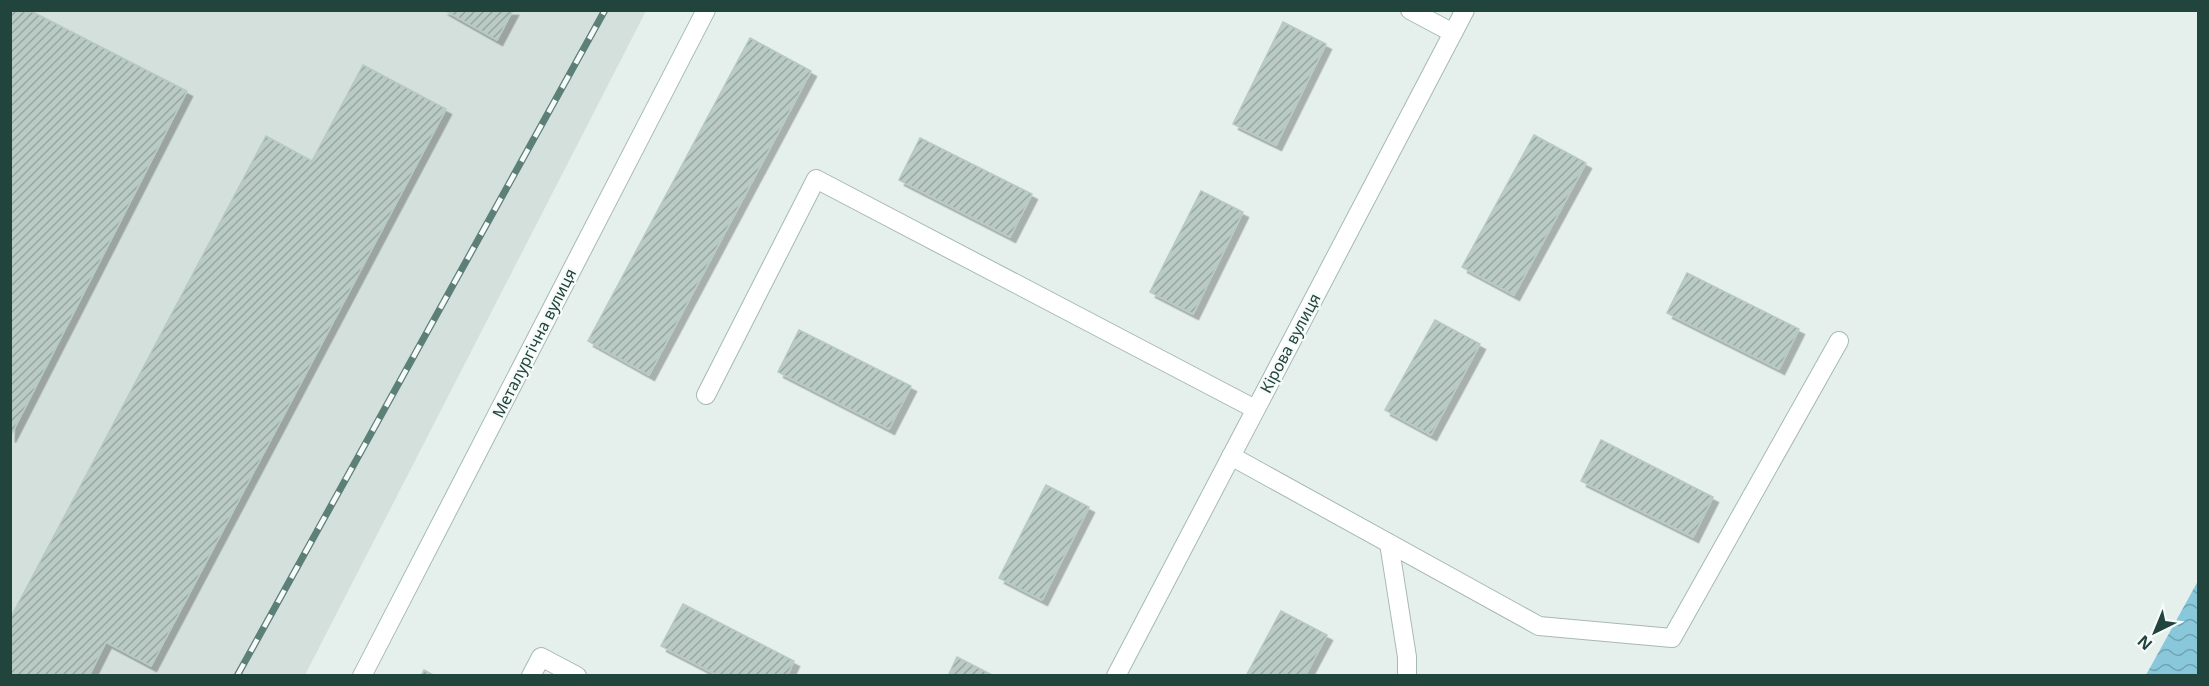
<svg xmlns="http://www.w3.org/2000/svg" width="2209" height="686" viewBox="0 0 2209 686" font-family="'Noto Sans',sans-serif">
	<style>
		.built { fill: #d3e0db }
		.water { fill: url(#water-waves) }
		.building { fill: url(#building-hatch); stroke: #b6cac3; stroke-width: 1.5; filter: url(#shadow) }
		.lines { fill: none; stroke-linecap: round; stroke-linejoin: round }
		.service-casing { stroke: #a6b9b4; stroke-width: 20 }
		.tertiary-casing { stroke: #a6b9b4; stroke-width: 20 }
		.service { stroke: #fff; stroke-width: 18 }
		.tertiary { stroke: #fff; stroke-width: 18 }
		.rail-casing { stroke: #5c7f78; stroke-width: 7 }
		.rail { stroke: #f6fbf9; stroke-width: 4.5; stroke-dasharray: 14; stroke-linecap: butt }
		.labels { text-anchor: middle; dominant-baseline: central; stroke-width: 4.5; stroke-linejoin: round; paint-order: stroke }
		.street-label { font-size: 16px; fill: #21443d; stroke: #f6fbf9 }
	</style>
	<defs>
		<pattern id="water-waves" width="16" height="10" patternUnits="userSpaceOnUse" patternTransform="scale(1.5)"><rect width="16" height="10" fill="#88c8da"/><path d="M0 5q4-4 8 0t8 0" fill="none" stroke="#6fa4b2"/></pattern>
		<pattern id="building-hatch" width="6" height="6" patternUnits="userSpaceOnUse" patternTransform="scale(1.5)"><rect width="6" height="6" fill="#bacbc5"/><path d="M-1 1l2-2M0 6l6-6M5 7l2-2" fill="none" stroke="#97a6a1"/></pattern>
		<filter id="shadow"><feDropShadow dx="5.5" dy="5.5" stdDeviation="0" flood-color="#0004"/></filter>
	</defs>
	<rect width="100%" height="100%" fill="#e5f0ec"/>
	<!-- built -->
	<path class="built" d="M10 11H646L305 675H11Z"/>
	<!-- water -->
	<path class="water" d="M2198 581V675H2146Z"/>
	<!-- building -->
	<path class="building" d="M10 10H29L187 91 10 437Z
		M444 10H513L497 40Z
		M1283 22 1326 44 1276 145 1233 124Z
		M750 38 811 71 649 375 588 341Z
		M363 65 446 109 151 666 106 642 89 676H10V619L266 136 312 161Z
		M1534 135 1586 163 1514 295 1462 267Z
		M920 138 1032 194 1010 237 899 180Z
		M1201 191 1243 212 1193 314 1150 292Z
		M1687 273 1799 329 1779 369 1667 313Z
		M1435 320 1480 344 1431 435 1385 410Z
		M799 330 911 386 889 429 778 372Z
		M1601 440 1713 497 1693 537 1581 481Z
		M1046 485 1089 507 1042 600 999 578Z
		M683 604 794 661 787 676H719L661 646Z
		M1281 611 1327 635 1305 676H1246Z
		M957 657 994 676H948Z
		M424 670 435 676H421Z"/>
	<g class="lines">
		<!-- service casing -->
		<g class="service-casing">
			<path id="service" d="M1410 10 1453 33
				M706 395 816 179 1255 409
				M1231 456 1539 626 1672 638 1839 341
				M1389 543 1407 657V676
				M531 676 541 657 577 676"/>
		</g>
		<!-- tertiary casing -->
		<g class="tertiary-casing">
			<path id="tertiary" d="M362 676 706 10
				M1116 676 1465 10"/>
		</g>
		<!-- service -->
		<use href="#service" class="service"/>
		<!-- tertiary -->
		<use href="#tertiary" class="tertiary"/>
		<!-- rail casing -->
		<g class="rail-casing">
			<path id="rail" d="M237 676 605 10"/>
		</g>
		<!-- rail -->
		<use href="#rail" class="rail"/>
	</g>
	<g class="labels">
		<!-- street labels -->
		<g class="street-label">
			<text transform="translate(534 343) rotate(-63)">Металургічна вулиця</text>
			<text transform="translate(1290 343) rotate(-62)">Кірова вулиця</text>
		</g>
	</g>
	<!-- border -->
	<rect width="2209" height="686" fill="none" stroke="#21443d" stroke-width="24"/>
	<!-- north arrow -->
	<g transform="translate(2155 632) rotate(223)" stroke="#f6fbf9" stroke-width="4.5" paint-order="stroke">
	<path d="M0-4.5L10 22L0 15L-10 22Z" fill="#21443d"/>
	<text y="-9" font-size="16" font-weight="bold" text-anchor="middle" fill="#21443d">N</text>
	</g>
</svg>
